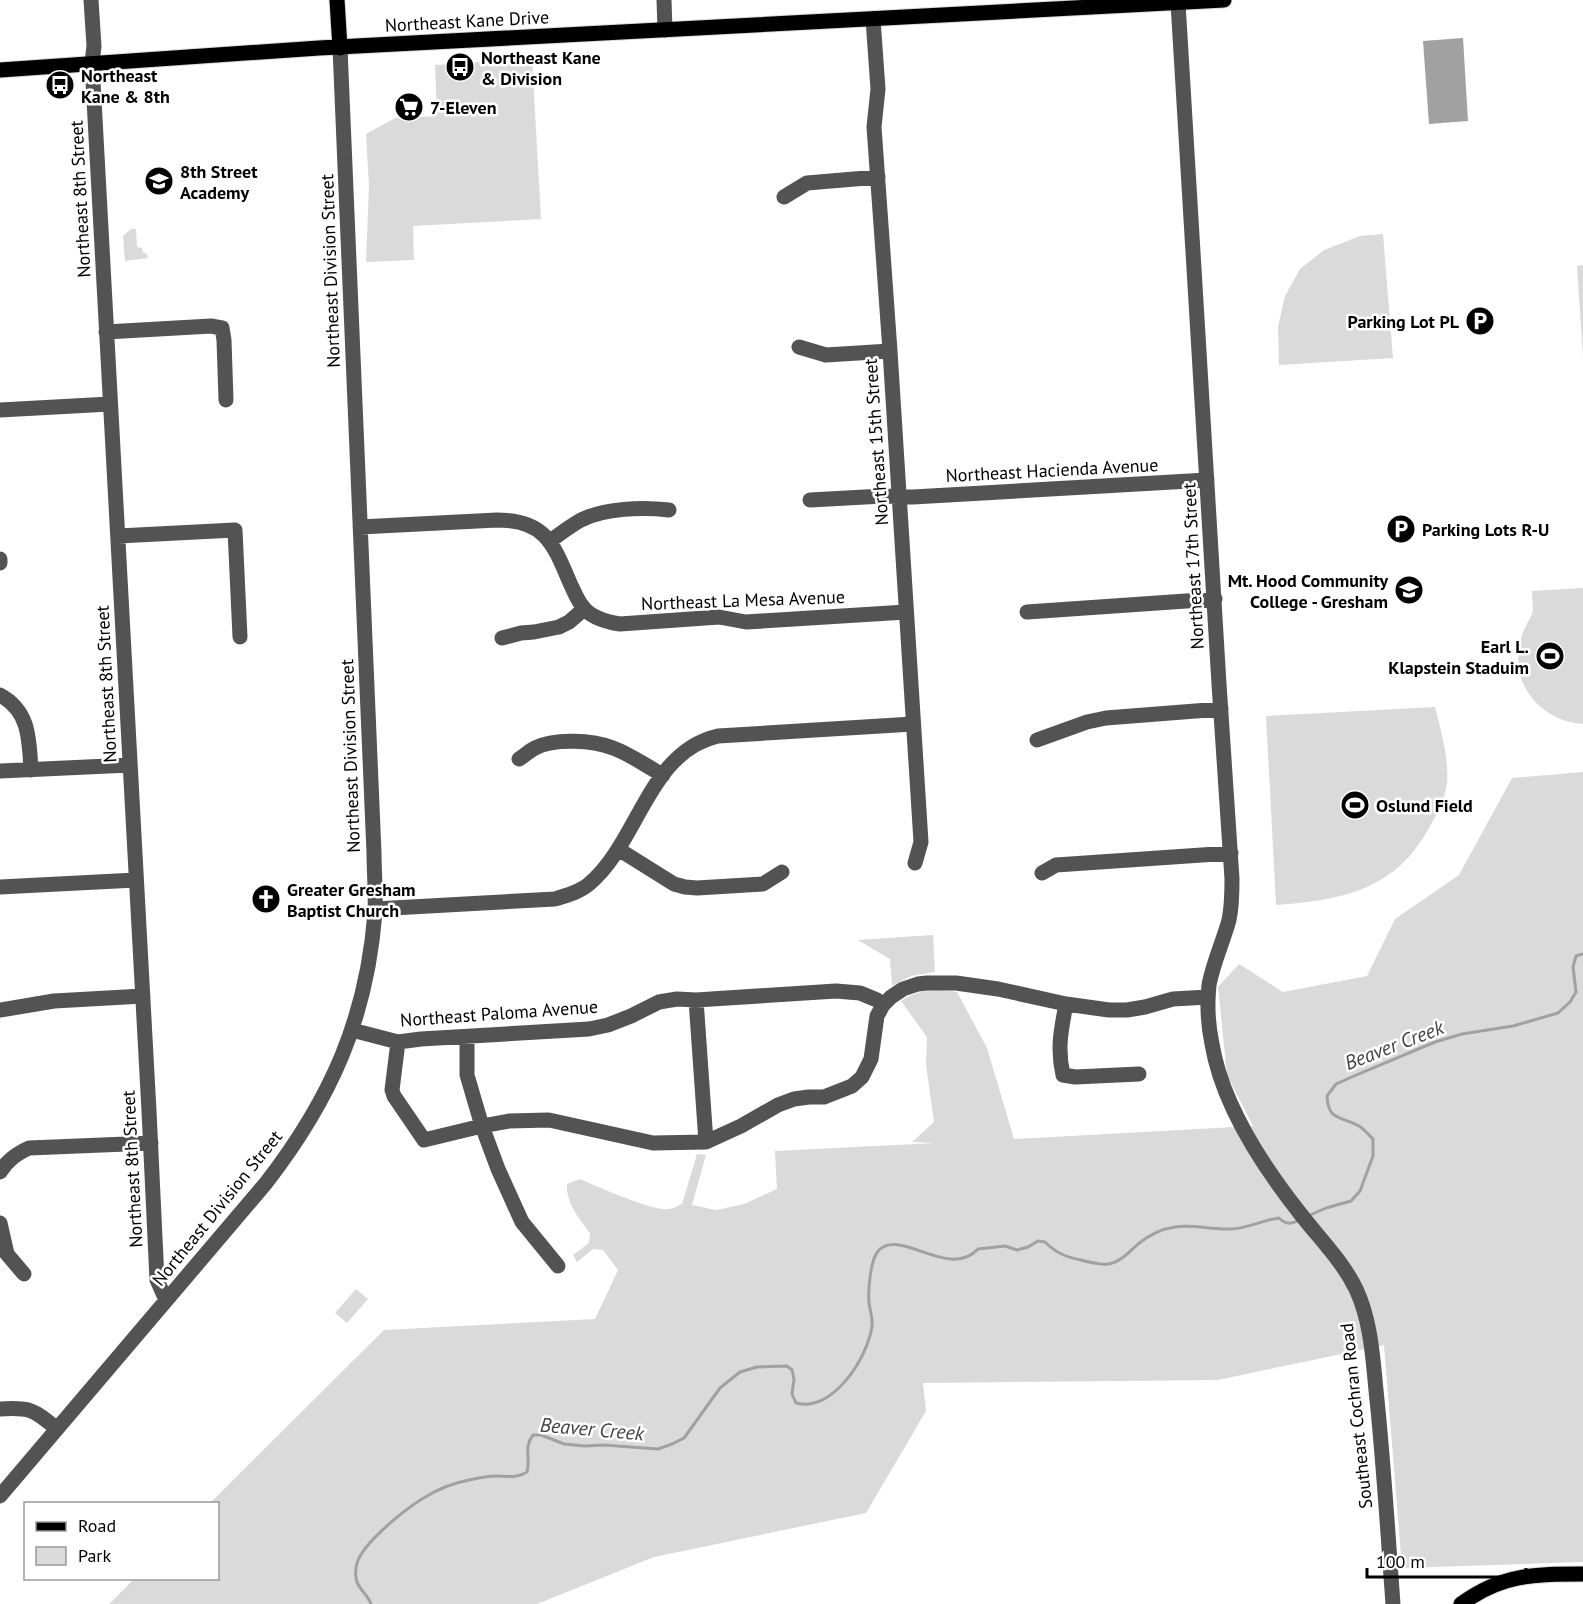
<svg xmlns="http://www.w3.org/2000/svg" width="1583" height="1604" viewBox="0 0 1583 1604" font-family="'PT Sans',sans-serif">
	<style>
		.green { fill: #dadada }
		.water { fill: #a1a1a1 }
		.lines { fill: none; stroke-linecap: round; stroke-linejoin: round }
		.stream { stroke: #a1a1a1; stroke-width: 3 }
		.major-casing { stroke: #dbdbdb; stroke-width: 17 }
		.minor { stroke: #535353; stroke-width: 15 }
		.major { stroke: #000; stroke-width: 15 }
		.labels { text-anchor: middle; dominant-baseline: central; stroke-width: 5; stroke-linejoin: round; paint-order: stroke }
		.street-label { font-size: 18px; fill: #000; stroke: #fff }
		.poi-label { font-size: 18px; font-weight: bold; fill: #000; stroke: #fff; text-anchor: start }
		.water-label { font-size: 20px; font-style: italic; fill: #424242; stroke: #fff }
	</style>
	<rect width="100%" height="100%" fill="#fff"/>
	<!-- green -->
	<path class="green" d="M532 58 541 219 413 226 414 260 366 262 369 186 366 134 395 118 437 116 435 65Z
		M131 229H136L137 247 142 248 143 253H146L148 258 125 261 123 236Z
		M1383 234 1393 358 1279 365 1278 327 1285 296 1300 269 1324 250 1360 236Z
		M1583 265V358L1577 266Z
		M1583 588V724C1545 722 1512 688 1519 649 1520 640 1523 630 1528 622 1529 620 1531 617 1532 614 1534 608 1532 598 1532 591Z
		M1435 707C1441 731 1449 758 1447 783 1445 798 1438 813 1430 826 1396 890 1343 900 1276 905L1266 716Z
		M1583 772V1562L1402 1568 1384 1345 1218 1380 923 1383 926 1411 866 1513 654 1557 537 1604H109L134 1579 218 1578V1504L210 1503 384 1330 595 1319 618 1270 603 1250 593 1249 577 1262 573 1255 589 1243 590 1233C579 1218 566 1204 567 1184L580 1179C596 1186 654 1212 669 1209 673 1209 678 1205 682 1204L697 1154 706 1155 692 1205 716 1210 744 1204 777 1189 775 1151 935 1143 912 1142 934 1122 926 1065 927 1037 901 1001C919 989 936 989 957 992L987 1048 1014 1139 1253 1126 1227 1075 1218 987 1239 964 1283 992 1367 976 1395 919 1459 875 1512 778Z
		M933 935 935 972 911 976 892 986 890 959 858 940Z
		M356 1289 368 1299 347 1323 335 1313Z"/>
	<!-- water -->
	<path class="water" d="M1463 38 1468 121 1429 124 1423 41Z"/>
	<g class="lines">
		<!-- stream -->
		<path class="stream" d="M1308 1216 1326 1208 1351 1201 1360 1191 1373 1156V1139C1369 1135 1364 1129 1359 1126 1341 1116 1328 1121 1327 1096L1336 1084 1354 1076 1435 1042 1462 1034 1513 1026 1558 1013 1570 1002 1576 992 1573 967 1576 956 1583 954
			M371 1604C368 1594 356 1588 356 1577 355 1573 356 1567 357 1563 363 1543 404 1510 422 1499 436 1490 453 1483 469 1480 478 1478 487 1476 496 1476 508 1476 516 1479 527 1472 531 1458 523 1448 533 1435H541L564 1444 585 1446 604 1445 658 1449 672 1444 684 1438 720 1388 740 1372 757 1367 787 1366 792 1370 794 1379 792 1394 796 1403C833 1413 868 1357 872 1326 873 1318 870 1311 869 1303 868 1291 870 1259 879 1250 901 1228 949 1280 978 1249L1005 1246 1017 1250 1028 1247 1038 1241 1045 1242C1056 1253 1066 1257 1081 1260 1089 1262 1100 1265 1108 1264 1121 1262 1129 1252 1138 1244 1149 1235 1161 1229 1175 1227 1193 1224 1211 1230 1230 1229 1247 1229 1262 1220 1279 1218 1286 1225 1291 1224 1300 1220"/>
		<!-- major casing -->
		<g class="major-casing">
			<path id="major" d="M337 0 340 48
				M0 70 319 48 1224 0
				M1461 1604C1502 1574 1535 1574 1583 1574"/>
		</g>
		<!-- minor -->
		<path class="minor" d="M91 0 94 46 92 63 149 1111 157 1280 166 1300
			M664 0 665 30
			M1178 3 1219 684 1232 879C1232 893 1232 906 1229 920 1223 942 1213 963 1209 985 1207 1004 1208 1025 1212 1044 1222 1104 1262 1165 1299 1212 1318 1237 1342 1260 1356 1289 1372 1323 1373 1363 1377 1400 1384 1468 1388 1536 1393 1604
			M873 19 878 89 874 127 890 351 921 842 915 863
			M784 197 807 183 878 177
			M106 332 211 326 222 328 224 340 226 400
			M799 347 826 355 890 351
			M0 410 110 404
			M810 500 883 496 913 497 1207 480
			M360 527 497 520C545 520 553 543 570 583 574 591 577 600 583 607 591 618 607 622 620 624L719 617 746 622 906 612
			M118 536 235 530 240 637
			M550 541C560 534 570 526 581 520 605 508 642 507 669 510
			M0 559V563
			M1027 612 1215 599
			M502 638 521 633 534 632 559 627 569 622 584 609
			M0 695C30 711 29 740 31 770
			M1037 740 1087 722 1106 718 1221 709
			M519 759C524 756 529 751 535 748 554 738 593 740 613 748 630 754 646 766 663 775
			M0 771 130 765
			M618 849 674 884 685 887 697 888 763 884 782 872
			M1042 873 1056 865 1231 853
			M0 887 136 880
			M375 909 555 899C567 895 580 892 589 884 639 842 648 752 718 736L913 724
			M696 1000 706 1142
			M1066 1004C1061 1030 1057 1049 1063 1075L1075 1077 1139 1074
			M0 1010 54 1001 143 996
			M352 1030 398 1042 421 1039 589 1029 608 1025 631 1016 659 1002 677 999 696 1000 836 991 860 993 877 1000 883 1005
			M467 1037V1075L482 1126 498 1169 522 1222 558 1266
			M398 1042 392 1090 394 1096 424 1140 482 1126 509 1121 549 1120 653 1143 706 1142 741 1126 778 1105 794 1099 809 1097H824L852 1086 862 1077 871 1059 877 1016 883 1005 891 997 903 989 918 984 927 983H956L998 989 1066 1004 1109 1010H1127L1145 1007 1173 999 1208 997
			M0 1172C8 1160 16 1154 29 1148L151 1143
			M0 1223 7 1254 24 1274
			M0 1409C31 1407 34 1410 57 1429
			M0 1496 266 1183C331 1099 367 1018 375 912 376 892 374 872 374 853L340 48"/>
		<!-- major -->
		<use href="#major" class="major"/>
	</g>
	<!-- icons -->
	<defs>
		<g id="bus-disc" transform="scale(1.5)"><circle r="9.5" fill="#000" stroke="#fff"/><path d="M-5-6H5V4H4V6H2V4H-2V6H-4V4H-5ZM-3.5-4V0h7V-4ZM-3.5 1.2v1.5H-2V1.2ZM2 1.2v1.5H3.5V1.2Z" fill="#fff"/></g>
		<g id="supermarket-disc" transform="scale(1.5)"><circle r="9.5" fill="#000" stroke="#fff"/><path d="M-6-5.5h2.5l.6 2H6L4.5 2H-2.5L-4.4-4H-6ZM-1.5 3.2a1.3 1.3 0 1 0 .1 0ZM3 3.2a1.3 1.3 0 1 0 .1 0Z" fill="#fff"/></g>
		<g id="school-disc" transform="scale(1.5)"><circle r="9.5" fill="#000" stroke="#fff"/><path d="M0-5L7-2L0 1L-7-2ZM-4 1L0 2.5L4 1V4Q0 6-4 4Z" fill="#fff"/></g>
		<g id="parking-disc" transform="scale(1.5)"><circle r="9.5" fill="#000" stroke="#fff"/><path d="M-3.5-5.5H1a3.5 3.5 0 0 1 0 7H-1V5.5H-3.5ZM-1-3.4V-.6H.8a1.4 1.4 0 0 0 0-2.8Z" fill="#fff"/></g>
		<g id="university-disc" transform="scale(1.5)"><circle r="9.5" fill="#000" stroke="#fff"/><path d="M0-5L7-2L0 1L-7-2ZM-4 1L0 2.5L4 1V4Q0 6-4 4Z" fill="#fff"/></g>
		<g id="stadium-disc" transform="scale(1.5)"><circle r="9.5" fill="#000" stroke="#fff"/><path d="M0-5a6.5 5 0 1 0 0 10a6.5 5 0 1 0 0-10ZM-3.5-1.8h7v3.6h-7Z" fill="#fff"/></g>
		<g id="church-disc" transform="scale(1.5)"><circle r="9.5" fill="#000" stroke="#fff"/><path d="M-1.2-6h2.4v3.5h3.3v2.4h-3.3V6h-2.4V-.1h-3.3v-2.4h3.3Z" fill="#fff"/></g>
	</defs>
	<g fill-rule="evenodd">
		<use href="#bus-disc" x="460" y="67"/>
		<use href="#bus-disc" x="60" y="85"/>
		<use href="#supermarket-disc" x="409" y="107"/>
		<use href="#school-disc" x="159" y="181"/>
		<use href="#parking-disc" x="1480" y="321"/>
		<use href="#parking-disc" x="1401" y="529"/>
		<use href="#university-disc" x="1409" y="590"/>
		<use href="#stadium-disc" x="1550" y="656"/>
		<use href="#stadium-disc" x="1355" y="805"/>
		<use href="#church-disc" x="266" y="899"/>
	</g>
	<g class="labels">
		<!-- street labels -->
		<g class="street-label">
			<text transform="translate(467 21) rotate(-3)">Northeast Kane Drive</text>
			<text transform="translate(80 199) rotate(-93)">Northeast 8th Street</text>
			<text transform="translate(330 271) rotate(-92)">Northeast Division Street</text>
			<text transform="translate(876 442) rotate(-94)">Northeast 15th Street</text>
			<text transform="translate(1052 470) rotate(-3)">Northeast Hacienda Avenue</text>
			<text transform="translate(1193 566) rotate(-93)">Northeast 17th Street</text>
			<text transform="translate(743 600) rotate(-2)">Northeast La Mesa Avenue</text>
			<text transform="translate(106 684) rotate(-93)">Northeast 8th Street</text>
			<text transform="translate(350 756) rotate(-92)">Northeast Division Street</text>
			<text transform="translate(499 1013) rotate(-4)">Northeast Paloma Avenue</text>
			<text transform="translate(132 1169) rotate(-93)">Northeast 8th Street</text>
			<text transform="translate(217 1208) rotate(-51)">Northeast Division Street</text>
			<text transform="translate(1356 1416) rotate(-96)">Southeast Cochran Road</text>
		</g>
		<!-- poi labels -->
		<g class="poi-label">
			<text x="481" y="57">Northeast Kane<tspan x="481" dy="21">&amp; Division</tspan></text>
			<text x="81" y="75">Northeast<tspan x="81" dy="21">Kane &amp; 8th</tspan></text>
			<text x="430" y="107">7-Eleven</text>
			<text x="180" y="171">8th Street<tspan x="180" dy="21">Academy</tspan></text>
			<text x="1459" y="321" text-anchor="end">Parking Lot PL</text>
			<text x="1422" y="529">Parking Lots R-U</text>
			<text x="1388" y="580" text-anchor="end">Mt. Hood Community<tspan x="1388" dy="21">College - Gresham</tspan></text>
			<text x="1529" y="646" text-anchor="end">Earl L.<tspan x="1529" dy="21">Klapstein Staduim</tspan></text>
			<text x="1376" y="805">Oslund Field</text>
			<text x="287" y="889">Greater Gresham<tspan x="287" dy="21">Baptist Church</tspan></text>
		</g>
		<!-- water labels -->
		<g class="water-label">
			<text transform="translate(1394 1045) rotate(-21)">Beaver Creek</text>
			<text transform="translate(592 1429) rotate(5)">Beaver Creek</text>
		</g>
	</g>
	<!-- legend -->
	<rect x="24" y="1502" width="195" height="78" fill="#ffffff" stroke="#999999" stroke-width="1.5"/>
	<rect x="36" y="1522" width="30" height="9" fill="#000000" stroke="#999999" stroke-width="1.5"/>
	<text x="78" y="1532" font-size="18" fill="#000000">Road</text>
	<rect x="36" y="1547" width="30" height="18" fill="#dadada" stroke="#999999" stroke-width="1.5"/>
	<text x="78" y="1562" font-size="18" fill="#000000">Park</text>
	<!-- scale -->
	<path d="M1367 1568v9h159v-9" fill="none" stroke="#000000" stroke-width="3"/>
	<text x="1376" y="1568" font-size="18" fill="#000000" stroke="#ffffff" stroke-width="4.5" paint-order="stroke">100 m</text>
</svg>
